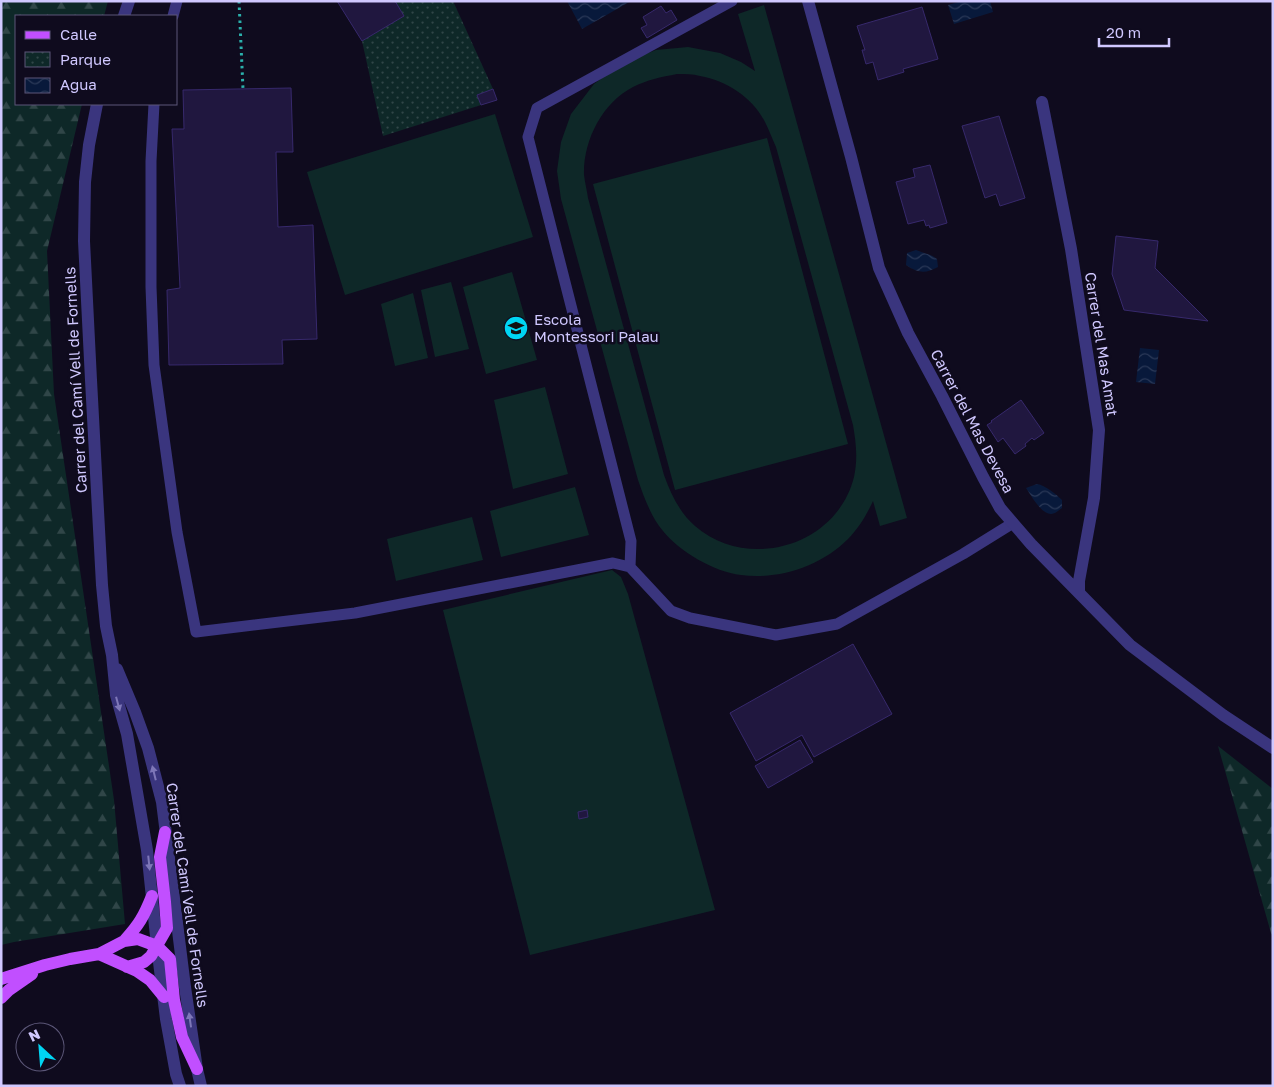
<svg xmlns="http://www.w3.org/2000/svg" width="1274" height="1087" viewBox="0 0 1274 1087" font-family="'Golos Text',sans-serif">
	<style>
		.forest { fill: url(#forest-firs) }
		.park { fill: url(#park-dots) }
		.garden { fill: #0e2828; fill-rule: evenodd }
		.water { fill: url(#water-waves) }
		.building { fill: #20173f; stroke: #37296c }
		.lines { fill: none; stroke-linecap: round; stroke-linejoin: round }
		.path { stroke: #2bb1ac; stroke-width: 3; stroke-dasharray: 2.5 4; stroke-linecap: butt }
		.service { stroke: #3a357e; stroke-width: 11 }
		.minor { stroke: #3a357e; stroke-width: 12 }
		.tertiary { stroke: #3a357e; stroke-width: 12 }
		.primary { stroke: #c14fff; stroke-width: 12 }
		.oneway { fill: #7e77b8 }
		.labels { text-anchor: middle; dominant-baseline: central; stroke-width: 5; stroke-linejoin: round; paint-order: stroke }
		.poi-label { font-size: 15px; fill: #d0c8ff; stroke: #0f0b1e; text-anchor: start }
		.street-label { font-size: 15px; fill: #d0c8ff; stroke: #0f0b1e }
	</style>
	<defs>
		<pattern id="forest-firs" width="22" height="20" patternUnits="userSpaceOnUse" patternTransform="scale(1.25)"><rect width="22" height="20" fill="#0e2828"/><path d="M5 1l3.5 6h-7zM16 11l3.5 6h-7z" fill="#304648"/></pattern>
		<pattern id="park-dots" width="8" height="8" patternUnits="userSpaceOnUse" patternTransform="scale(1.25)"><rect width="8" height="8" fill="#0e2828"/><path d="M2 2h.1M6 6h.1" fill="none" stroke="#304648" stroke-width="1.8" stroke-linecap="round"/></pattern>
		<pattern id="water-waves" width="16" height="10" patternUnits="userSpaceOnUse" patternTransform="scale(1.25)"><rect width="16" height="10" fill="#08193b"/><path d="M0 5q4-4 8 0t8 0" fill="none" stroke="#2b3958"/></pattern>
	</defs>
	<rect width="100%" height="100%" fill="#0f0b1e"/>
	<!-- forest -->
	<path class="forest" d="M1 1H108L104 16H16V104H82L47 251 54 394 114 800 125 924 14 942 1 945Z
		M1218 746 1273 789V940Z"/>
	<!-- park -->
	<path class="park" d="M395 1H453L493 89 477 95 481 105 383 136 362 41 404 16Z"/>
	<!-- garden -->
	<path class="garden" d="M764 5 907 518 880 526 873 501C867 514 859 528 848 539 821 566 780 580 741 575 714 572 679 551 663 531 651 517 644 497 638 480L561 199 557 171 561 142 571 114 594 84 624 62 656 50 688 47 720 53 741 62 755 71 738 14ZM677 74C685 74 693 74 700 76 727 81 752 97 765 122 769 130 772 138 776 147L853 425C856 442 858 459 854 477 837 546 748 572 695 526 679 512 671 494 664 475L588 198C587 191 585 183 584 175 583 141 602 103 633 87 647 80 661 77 677 74Z
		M495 114 533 237 345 295 307 172Z
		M767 138 848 444 675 490 593 184Z
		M512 272 537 360 486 374 463 287Z
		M451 282 469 349 435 357 421 290Z
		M413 293 428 358 395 366 381 304Z
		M545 387 568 474 513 489 494 400Z
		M575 487 589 535 501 557 490 511Z
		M472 517 483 560 396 581 387 539Z
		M612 570 621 577 628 594 715 910 530 955 443 610Z"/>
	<!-- water -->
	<path class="water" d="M567 1H631L582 29Z
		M962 1H990L993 12 954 24 948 5Z
		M916 250C923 253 931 254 937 259L938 267C925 274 918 273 906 265L907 253Z
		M1140 348 1159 350 1155 384 1136 382Z
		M1037 484C1045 485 1057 495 1062 500V508C1059 510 1055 514 1051 514 1041 514 1031 495 1026 488Z"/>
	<!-- building -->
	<path class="building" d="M337 1H395L404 16 362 41Z
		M661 6 666 13 671 10 677 20 647 38 641 28 647 25 643 17Z
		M922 7 938 59 903 69 904 72 878 80 873 62 866 64 862 50H865L857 26Z
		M291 88 293 152H276L278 227 313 225 317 339 282 340 283 364 169 365 167 290 180 288 172 129H184L183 90Z
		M493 89 497 100 481 105 477 95Z
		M999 116 1025 198 1000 206 996 194 985 198 962 126Z
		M930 165 947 223 930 228 929 225 926 226 924 220 908 224 896 182 915 177 913 169Z
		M1116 236 1158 241 1155 268 1208 321 1124 310 1112 274Z
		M1021 400 1044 433 1034 440 1032 438 1025 444 1026 446 1015 454 1003 438 998 442 987 425 992 422 991 421 994 419Z
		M853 644 892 714 814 757 802 735 756 761 730 713Z
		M800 740 813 762 768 788 755 766Z
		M587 810 588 817 579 819 578 812Z"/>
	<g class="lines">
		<!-- path -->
		<path class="path" d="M239 1 243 89"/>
		<!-- service -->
		<path class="service" d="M173 16 177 1
			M154 104 151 161V287L154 365 177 532 196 632 355 613 613 563 630 567 671 611 690 618 776 635 837 624 963 554 1013 523
			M630 567 631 541 528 137 537 108 732 1"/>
		<!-- minor -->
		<path class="minor" d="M808 1 851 157 879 268 908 333 942 396 983 477 1000 508 1031 544 1130 645 1223 715 1273 748
			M1042 102 1071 249 1099 430 1094 498 1079 581V593"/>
		<!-- tertiary -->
		<path class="tertiary" d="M124 16 129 1
			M97 104 89 145 85 182 84 241 91 380 102 585 106 626 112 655 116 695 127 734 147 850 157 946 166 1019 176 1074 180 1086
			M117 669 135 712 148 748 162 802 185 987 197 1069 201 1086"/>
		<!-- primary -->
		<path class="primary" d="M124 941C139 925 144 916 152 896
			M99 954 137 971 150 980 164 997
			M127 967 144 962 151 956 167 928 165 902 160 857 165 832
			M1 979 45 965 70 959 99 954 124 941 138 939 157 946 170 959 174 1000 182 1037 197 1069
			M1 998 9 990 32 974"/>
	</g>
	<!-- one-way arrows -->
	<defs><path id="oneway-solid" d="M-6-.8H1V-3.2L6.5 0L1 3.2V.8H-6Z" transform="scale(1.25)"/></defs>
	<g class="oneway">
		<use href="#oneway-solid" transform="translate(118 704) rotate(75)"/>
		<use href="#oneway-solid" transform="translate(154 773) rotate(-104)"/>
		<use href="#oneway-solid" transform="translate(149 863) rotate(84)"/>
		<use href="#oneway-solid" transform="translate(190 1020) rotate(-98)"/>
	</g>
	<!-- icons -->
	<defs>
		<g id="school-disc" transform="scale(1.25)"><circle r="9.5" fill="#00d5f3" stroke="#0f0b1e"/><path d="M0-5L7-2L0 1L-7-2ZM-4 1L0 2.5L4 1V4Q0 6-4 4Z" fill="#111"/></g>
	</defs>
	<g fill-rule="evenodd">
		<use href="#school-disc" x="516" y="328"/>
	</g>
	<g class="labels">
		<!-- poi labels -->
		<g class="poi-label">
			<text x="534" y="319">Escola<tspan x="534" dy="17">Montessori Palau</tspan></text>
		</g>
		<!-- street labels -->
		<g class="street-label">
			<text transform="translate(1102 344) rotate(81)">Carrer del Mas Amat</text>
			<text transform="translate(75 380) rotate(-93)">Carrer del Camí Vell de Fornells</text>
			<text transform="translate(973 421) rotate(62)">Carrer del Mas Devesa</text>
			<text transform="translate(188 895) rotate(82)">Carrer del Camí Vell de Fornells</text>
		</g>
	</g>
	<!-- border -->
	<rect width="1274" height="1087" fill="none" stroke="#d0c8ff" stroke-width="5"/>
	<!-- legend -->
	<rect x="15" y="15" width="162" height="90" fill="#0f0b1e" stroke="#5c5778"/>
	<rect x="25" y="31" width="25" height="8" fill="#c14fff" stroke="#5c5778"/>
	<text x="60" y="40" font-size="15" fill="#d0c8ff">Calle</text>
	<rect x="25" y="52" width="25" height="15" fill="url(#park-dots)" stroke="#5c5778"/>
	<text x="60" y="65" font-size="15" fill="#d0c8ff">Parque</text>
	<rect x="25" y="78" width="25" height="15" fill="url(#water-waves)" stroke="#5c5778"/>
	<text x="60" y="90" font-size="15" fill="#d0c8ff">Agua</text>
	<!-- north arrow -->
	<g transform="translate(40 1047) rotate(334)"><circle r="24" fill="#0f0b1e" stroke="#5c5778"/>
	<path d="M0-4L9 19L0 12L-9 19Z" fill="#00d5f3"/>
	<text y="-8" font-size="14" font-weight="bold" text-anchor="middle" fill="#d0c8ff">N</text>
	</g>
	<!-- scale -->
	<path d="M1099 38v8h70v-8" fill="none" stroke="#d0c8ff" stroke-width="2.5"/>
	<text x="1106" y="38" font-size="15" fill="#d0c8ff" stroke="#0f0b1e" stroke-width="4" paint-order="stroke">20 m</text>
</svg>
